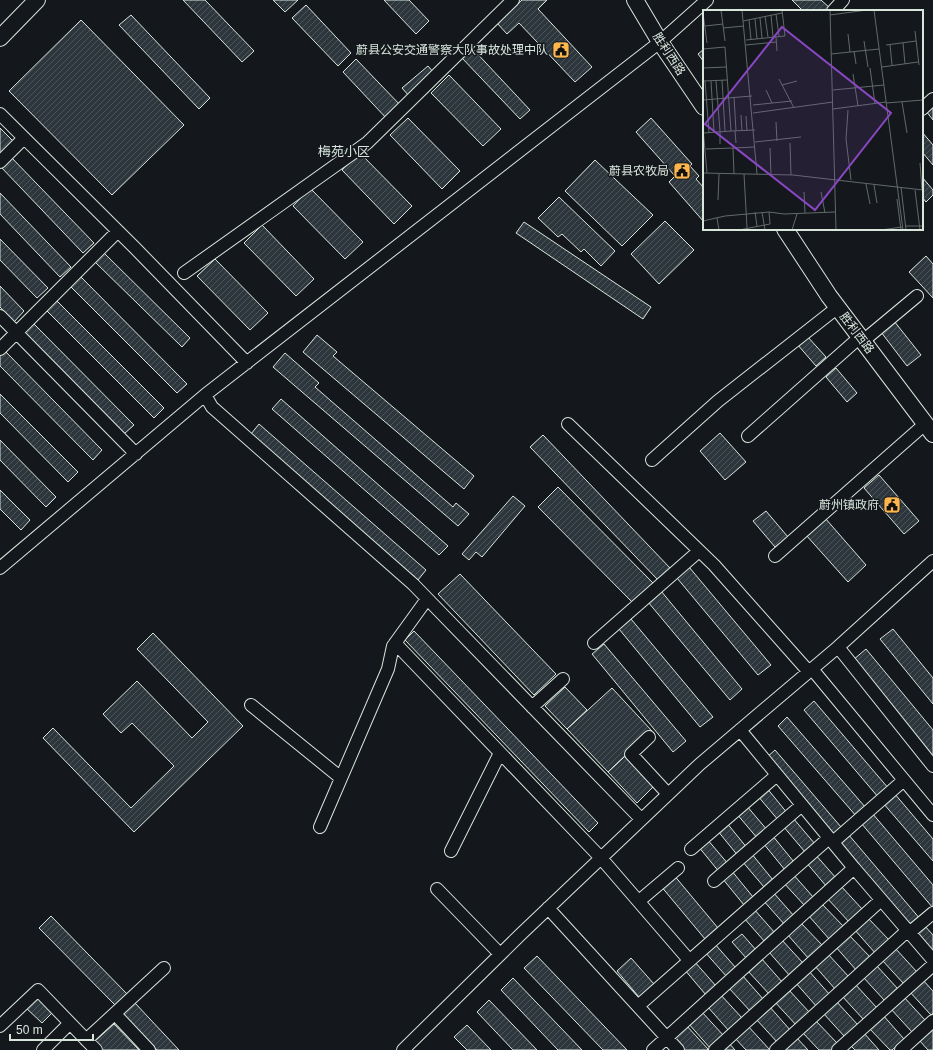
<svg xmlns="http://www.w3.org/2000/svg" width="933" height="1050" viewBox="0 0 933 1050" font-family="Helvetica,'Noto Sans SC',sans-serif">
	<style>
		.building { fill: url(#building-hatch); stroke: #d8e6dc }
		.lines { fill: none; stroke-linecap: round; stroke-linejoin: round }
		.minor-casing { stroke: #d8e6dc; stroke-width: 14 }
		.major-casing { stroke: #d8e6dc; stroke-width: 18 }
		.minor { stroke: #14181c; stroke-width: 12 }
		.major { stroke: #14181c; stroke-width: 16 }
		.labels { text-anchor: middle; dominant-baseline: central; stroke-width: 3; stroke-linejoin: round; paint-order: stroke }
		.poi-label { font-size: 12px; fill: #d8e6dc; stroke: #14181c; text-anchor: end }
		.street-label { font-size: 12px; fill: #d8e6dc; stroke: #14181c }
		.neighbourhood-label { font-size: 13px; fill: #d8e6dc; stroke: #14181c }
		.inset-road { fill: none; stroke: #626a69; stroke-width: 1 }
		.view { fill: #8948c3; fill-opacity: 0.15; stroke: #8948c3; stroke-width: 2 }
		.inset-edge { fill: none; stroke: #d8e6dc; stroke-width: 2 }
	</style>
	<defs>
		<pattern id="building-hatch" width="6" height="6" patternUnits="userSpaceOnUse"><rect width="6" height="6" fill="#2c363c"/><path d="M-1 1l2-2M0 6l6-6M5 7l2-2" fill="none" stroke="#4a5358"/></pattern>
	</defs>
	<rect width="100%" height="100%" fill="#14181c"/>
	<!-- building -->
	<path class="building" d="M183 0H205L254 51 242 62Z
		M273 0H298L285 12Z
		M384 0H409L429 21 416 34Z
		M522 0H547L538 9 592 67 575 82 519 23 507 34 497 23Z
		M792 0H821L831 9 829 11H803Z
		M306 5 351 53 338 66 292 18Z
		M131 15 210 98 199 109 119 25Z
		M81 20 184 125 112 195 9 91Z
		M471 47 530 110 520 119 461 57Z
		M704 49V62L698 54Z
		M356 59 402 107 388 120 343 72Z
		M428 66 435 74 409 96 402 88Z
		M449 75 501 129 483 146 431 93Z
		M933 105V120L926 111Z
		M408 118 460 171 442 189 390 135Z
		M651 118 692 164 690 166 699 176 696 179 704 188V222L669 182 675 176 636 132Z
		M0 128 13 141 0 154Z
		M922 132 933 145V165L922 152Z
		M360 153 412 206 394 224 342 170Z
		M10 156 94 243 83 253 0 166Z
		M595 160 653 215 622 246 565 191Z
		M922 177 933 190V195L926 202 922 197Z
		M310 188 363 242 345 259 293 206Z
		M0 193 71 267 60 277 0 214Z
		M559 197 615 251 601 266 584 249 581 252 562 234 558 237 538 218Z
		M665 221 694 250 659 284 631 254Z
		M524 222 651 307 643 319 516 233Z
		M262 225 314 279 296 296 244 243Z
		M0 239 48 288 37 298 0 260Z
		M104 253 190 338 182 347 95 262Z
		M926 256 933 264V298L909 272Z
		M215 259 268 313 250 330 197 276Z
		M80 276 187 384 177 393 70 286Z
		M0 286 24 311 14 322 0 307Z
		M57 301 164 408 154 418 47 311Z
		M894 321 921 355 907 366 881 332Z
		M33 323 134 425 124 434 23 333Z
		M317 335 337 352 333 356 474 476 464 489 303 352Z
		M807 336 826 357 816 366 797 344Z
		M5 351 102 450 93 460 0 366V356Z
		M285 353 319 383 315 387 453 507 456 503 469 514 458 526 273 367Z
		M836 368 857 393 847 402 826 377Z
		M0 394 78 472 68 482 0 413Z
		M281 399 448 546 439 555 272 409Z
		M259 424 426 570 418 580 251 434Z
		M720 433 746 462 725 480 700 451Z
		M543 435 671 569 659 581 530 447Z
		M0 440 56 497 46 507 0 460Z
		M879 475 919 521 904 534 864 488Z
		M558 487 654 584 634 604 538 507Z
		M0 490 30 520 21 530 0 509Z
		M513 496 525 506 482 557 476 552 469 560 462 554Z
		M766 511 788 537 775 547 753 521Z
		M825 518 866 565 848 582 806 535Z
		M689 567 771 665 758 675 677 578Z
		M460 574 556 674 534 695 438 594Z
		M661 591 742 689 730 700 648 602Z
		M631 619 713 717 700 727 619 629Z
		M893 629 933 678V704L880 639Z
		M414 631 598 823 589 832 405 640Z
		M153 633 243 726 134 832 43 738 53 728 131 808 174 766 132 723 121 733 103 714 137 681 192 738 208 722 137 649Z
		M604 644 686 741 673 752 592 654Z
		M866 649 933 730V757L853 660Z
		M565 687 587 710 567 729 545 706Z
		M612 688 652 731 608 772 567 729Z
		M814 701 889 789 879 798 804 710Z
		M787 717 866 808 857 817 778 726Z
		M775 750 841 827 832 835 766 758Z
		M627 754 656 784 637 803 608 772Z
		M766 787 788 814 779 821 757 795Z
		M894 793 933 839V861L883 803Z
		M746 805 768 831 758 839 736 813Z
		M872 813 933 885V908L861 823Z
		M793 818 815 844 805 852 783 826Z
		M726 822 748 849 739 857 717 830Z
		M848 834 921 920 910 929 837 844Z
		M772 835 794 862 785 870 763 843Z
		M707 839 729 865 720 873 698 846Z
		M751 853 773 880 764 887 742 861Z
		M814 853 836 878 827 887 805 861Z
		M731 870 753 897 744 905 722 878Z
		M792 873 814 898 805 906 782 881Z
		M673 874 718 928 705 939 660 885Z
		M841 886 863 910 850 923 827 898Z
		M772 891 794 916 785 925 762 899Z
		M821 903 844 927 830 940 808 915Z
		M753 908 775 933 765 942 743 917Z
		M51 916 128 995 116 1006 39 928Z
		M867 917 890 941 876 954 854 929Z
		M800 922 823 946 809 959 787 934Z
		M923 924 933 935V954L914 933Z
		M742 934 757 951 747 959 732 942Z
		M848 934 871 958 857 971 835 946Z
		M781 939 803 963 790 976 768 951Z
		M714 943 736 968 727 977 704 951Z
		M895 948 917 972 904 984 882 960Z
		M827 953 849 977 836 990 814 965Z
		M537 956 627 1050H603L524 968Z
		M631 958 654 984 639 997 617 971Z
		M761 958 783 983 770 995 747 970Z
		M694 961 716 986 706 995 684 969Z
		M876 965 898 989 885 1001 863 977Z
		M808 970 830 995 817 1007 795 982Z
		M742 975 764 1000 751 1012 728 987Z
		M513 978 582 1050H558L501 990Z
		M922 979 933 991V1013L931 1015 909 991Z
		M855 984 877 1008 864 1020 842 996Z
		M788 989 810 1013 797 1026 774 1001Z
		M720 994 743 1019 729 1031 707 1006Z
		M37 995 53 1012 42 1023 25 1007Z
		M903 996 925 1020 912 1032 890 1008Z
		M489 1000 537 1050H513L477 1012Z
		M836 1001 858 1025 845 1037 823 1013Z
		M135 1003 179 1050H157L123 1014Z
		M769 1006 791 1031 778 1043 755 1018Z
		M701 1011 724 1036 710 1048 688 1023Z
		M882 1014 904 1039 892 1050H890L868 1027Z
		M815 1020 838 1044 831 1050H819L802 1032Z
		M114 1024 139 1050H102L94 1042Z
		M467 1025 491 1050H467L454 1037Z
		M686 1025 708 1049 707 1050H684L672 1037Z
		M747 1025 770 1050H746L734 1037Z
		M932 1028 933 1029V1050H928L919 1040Z
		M863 1032 879 1050H855L849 1044Z
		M796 1037 808 1050H784Z
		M728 1042 735 1050H720Z"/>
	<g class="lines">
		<!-- minor casing -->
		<g class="minor-casing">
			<path id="minor" d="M833 11 843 0
				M922 109 933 99
				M0 114 135 248 247 363
				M0 162 24 138
				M184 273 367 143 513 0
				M0 316 136 454
				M863 341 917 296
				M0 349 118 231
				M205 395 212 407 413 584 641 819
				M568 424 714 565 809 672
				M748 436 860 337
				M652 460 718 401 838 307
				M775 556 925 424
				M0 568 205 395 660 42 707 0
				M395 643 601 858 689 960
				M594 643 699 551
				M838 647 933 766
				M812 669 933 815
				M251 705 341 778
				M532 707 563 679
				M649 737 631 754 668 794
				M320 827 388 669 393 646 427 599
				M833 842 904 780
				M691 849 777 775
				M451 851 500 753
				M854 868 933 960
				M714 881 802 805
				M437 889 500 954
				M639 901 678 868
				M548 908 678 1050
				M909 933 933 913
				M638 1006 829 838
				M115 1014 149 1050
				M0 1026 38 990 96 1050
				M86 1040 164 968
				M43 1050 70 1023
				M403 1050 521 934 700 764 838 647 933 561
				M653 1050 854 868 740 730
				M715 1050 881 900
				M776 1050 907 931
				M838 1050 933 965
				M901 1050 933 1021"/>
		</g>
		<!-- major casing -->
		<g class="major-casing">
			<path id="major" d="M635 0 660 42 704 107
				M0 38 37 0
				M785 229 829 296 933 434"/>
		</g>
		<!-- minor -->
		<use href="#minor" class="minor"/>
		<!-- major -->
		<use href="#major" class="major"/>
	</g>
	<!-- icons -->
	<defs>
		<g id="civic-square" transform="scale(0.9)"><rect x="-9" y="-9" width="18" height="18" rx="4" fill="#ffb74d" stroke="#14181c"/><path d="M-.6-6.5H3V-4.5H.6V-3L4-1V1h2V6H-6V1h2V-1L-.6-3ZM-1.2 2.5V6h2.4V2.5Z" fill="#111"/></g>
	</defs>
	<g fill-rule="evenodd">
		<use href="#civic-square" x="561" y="50"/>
		<use href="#civic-square" x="682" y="171"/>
		<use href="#civic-square" x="892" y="505"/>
	</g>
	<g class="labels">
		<!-- poi labels -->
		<g class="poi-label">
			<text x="548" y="50">蔚县公安交通警察大队事故处理中队</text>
			<text x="669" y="171">蔚县农牧局</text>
			<text x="879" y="505">蔚州镇政府</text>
		</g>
		<!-- street labels -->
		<g class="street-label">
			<text transform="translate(669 54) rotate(57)">胜利西路</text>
			<text transform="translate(857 333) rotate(53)">胜利西路</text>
		</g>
		<!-- neighbourhood labels -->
		<g class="neighbourhood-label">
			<text x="344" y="151">梅苑小区</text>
		</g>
	</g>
	<!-- overview -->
	<g transform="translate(703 10)">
		<rect width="220" height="220" fill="#14181c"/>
		<path class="inset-road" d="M18 0 22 31M39 0 54 164M127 0 133 220M171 0 200 220M0 3 4 33M73 4 76 26M68 5 70 27M127 5 164 0M62 6 65 27M57 8 59 28M52 9 54 29M46 10 48 29M40 11 79 3M2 16 20 14M20 18 41 16M212 21 216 55M145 24 147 42M73 27 74 41M43 30 82 26 79 0M161 31 165 57M200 33 202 54M43 35 73 32M183 35 213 31M187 35 189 55M0 39 22 37 28 121 52 120M151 41 153 54M128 44 176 39M179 57 215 52M0 58 23 57M167 58 172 94M150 64 155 96M76 69 91 98M19 70 22 121M0 71 24 70M2 71 6 122M8 71 11 122M13 71 17 121M79 75 94 71M63 80 69 93M130 80 181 75M31 87 33 121M0 90 49 86M199 92 204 123M183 93 220 90M50 95 89 91M130 99 183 92M145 100 143 129 148 170M50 103 130 92M38 105 39 121M43 106 44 121M73 112 74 131M0 118 4 163M17 121V134M32 121 33 133M1 123 28 121M52 132 98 127M87 133 88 165M67 138 68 165M3 139 30 138M217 153 219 180M0 163 90 165 220 180M31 164 30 138 52 137M41 164 44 218M163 174 167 194M171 175 174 193M198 177 203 220M212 180 217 220M101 182 102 203M118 182 122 203M194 189 198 220M15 190 16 164M52 202 54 216M59 202 62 220M14 208 16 220M0 211 22 206 66 202M203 216H220M36 220 67 214 66 202 81 204 132 202M89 220 94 204M178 220 199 217"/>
		<path class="view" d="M79 17 188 103 112 200 2 114Z"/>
		<rect width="220" height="220" class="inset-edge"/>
	</g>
	<!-- scale -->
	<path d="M10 1034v6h83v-6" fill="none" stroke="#d8e6dc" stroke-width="2"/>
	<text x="16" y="1034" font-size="12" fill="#d8e6dc" stroke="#14181c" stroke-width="3" paint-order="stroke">50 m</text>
</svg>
